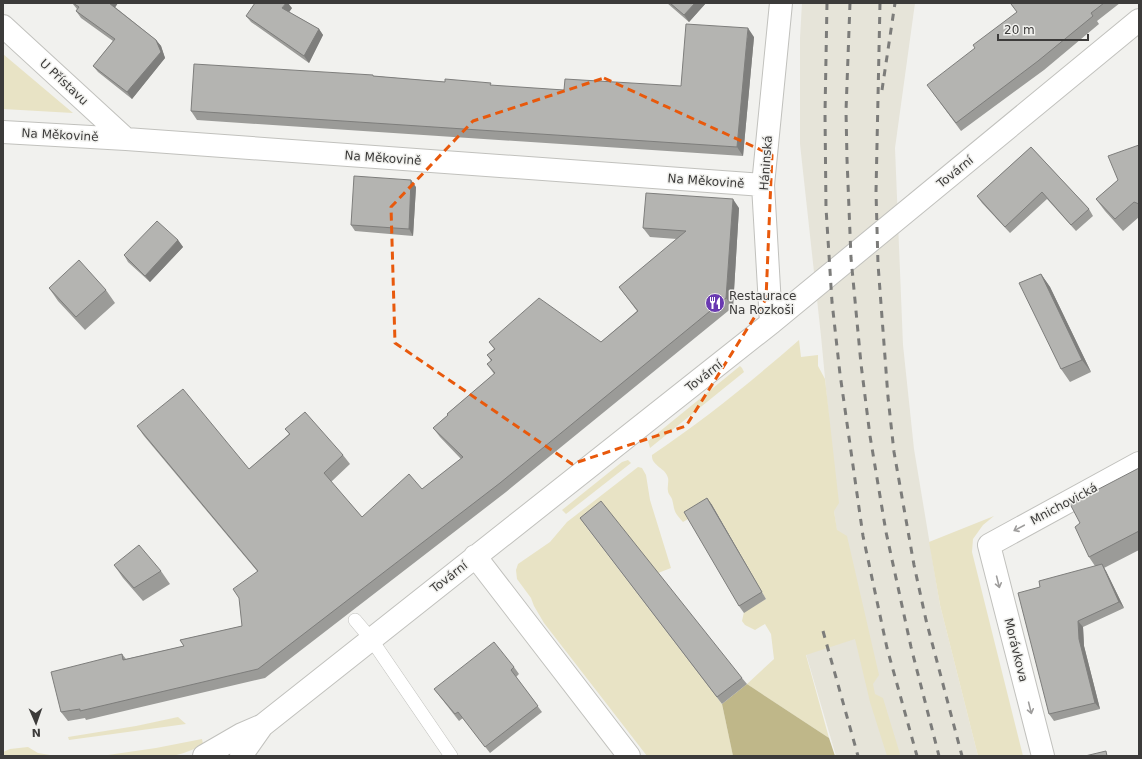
<svg xmlns="http://www.w3.org/2000/svg" width="1142" height="759" viewBox="0 0 1142 759" font-family="'DejaVu Sans',sans-serif">
	<style>
		.built { fill: #e6e4d9 }
		.green { fill: #e8e3c5 }
		.forest { fill: #bfb789 }
		.lines { fill: none; stroke-linecap: round; stroke-linejoin: round }
		.service-casing { stroke: #c1c1bd; stroke-width: 14 }
		.minor-casing { stroke: #c1c1bd; stroke-width: 24 }
		.service { stroke: #fff; stroke-width: 13 }
		.minor { stroke: #fff; stroke-width: 22 }
		.rail { stroke: #7c7c7a; stroke-width: 3; stroke-dasharray: 7 7; stroke-linecap: butt }
		.wall { fill: #9b9b98 }
		.shaded-wall { fill: #7e7e7c }
		.building { fill: #b4b4b1; stroke: #7e7e7c }
		.oneway { stroke: #9e9d9c }
		.marked { fill: none; stroke: #e8590c; stroke-width: 3; stroke-dasharray: 8 5; stroke-linejoin: round }
		.labels { text-anchor: middle; dominant-baseline: central; stroke-width: 3; stroke-linejoin: round; paint-order: stroke }
		.street-label { font-size: 12px; fill: #3c3b3a; stroke: #f1f1ee }
		.poi-label { font-size: 12px; fill: #3c3b3a; stroke: #f1f1ee; text-anchor: start }
	</style>
	<rect width="100%" height="100%" fill="#f1f1ee"/>
	<!-- built -->
	<path class="built" d="M802 3H915L895 148 903 345 914 449 940 605 978 756H836L806 654 838 540 834 511 830 431 821 336 800 144V38Z"/>
	<!-- green -->
	<path class="green" d="M3 54 73 113 3 109Z
		M799 340 801 357 818 355V366L825 379 839 503 834 511 837 530 847 536 879 675 873 684 875 694 883 698 900 754 899 756H887L870 702 855 639 806 655 829 738 747 684 774 659 771 634 765 624 755 630 745 625 742 621 744 612 766 599 712 505 683 522C673 511 675 511 672 499 671 496 668 494 668 491 667 487 669 482 668 478 666 468 651 466 652 455 704 420 752 381 799 340Z
		M740 366 742 368 744 372 650 448 648 441Z
		M628 460 631 463 566 514 562 510 622 462Z
		M638 467 642 468 646 475 650 500 671 568 658 573 584 524 722 704 733 756H647L544 623 534 606 531 598 517 579 516 570 518 564 550 542 567 522Z
		M994 516 983 525 973 539 972 552 1023 756H978L940 605 929 542Z
		M178 717 186 724 69 740 68 737 136 726Z
		M202 739 203 744C193 750 183 754 171 756H101L156 748Z
		M28 747 38 753 56 756H3V752L10 749Z"/>
	<!-- forest -->
	<path class="forest" d="M747 684 829 738 835 756H733L722 704Z"/>
	<g class="lines">
		<!-- service casing -->
		<g class="service-casing">
			<path id="service" d="M355 620 371 639 451 756"/>
		</g>
		<!-- minor casing -->
		<g class="minor-casing">
			<path id="minor" d="M3 26 126 139
				M3 132 126 139 763 185
				M771 323 763 185 781 3
				M475 556 629 756
				M204 756 242 734 263 725 771 323 1139 20
				M241 756 262 726
				M1043 756 989 545 1139 463"/>
		</g>
		<!-- service -->
		<use href="#service" class="service"/>
		<!-- minor -->
		<use href="#minor" class="minor"/>
		<!-- rail -->
		<path class="rail" d="M827 3 825 113 826 208 832 302 840 374 863 536 887 648 917 756
			M850 3 846 111 847 159 851 258 861 364 870 436 886 532 911 647 939 756
			M880 3 876 192 878 264 888 397 894 452 914 565 926 620 962 756
			M882 90 895 3
			M823 631 858 756"/>
	</g>
	<!-- wall -->
	<path class="wall" d="M72 3H118L115 7 156 40 161 46 165 58 132 99 98 72 93 66 113 41 81 18 76 11 77 9Z
		M667 3H706L689 22Z
		M1012 3H1120L1097 21 1099 24 1044 70 961 131 933 93 975 48 1017 12 1011 4Z
		M292 8 289 12 319 29 323 35 309 63 251 22 246 16Z
		M754 37 743 156 197 120 191 111 374 76 493 86 564 90 681 86Z
		M1139 145V217L1123 231 1105 211 1096 199 1118 180Z
		M1031 147 1089 209 1093 216 1076 231 1047 199 1010 233 982 203 977 196Z
		M416 187 413 236 355 231 351 225Z
		M739 208 733 307 506 492 265 678 86 720 85 718 68 721 61 712 122 654 126 659 184 646 180 640 242 626 257 571 144 436 137 426 249 469 289 434 285 429 343 455 350 464 331 482 362 517 422 489 461 459 440 437 433 428 448 415 447 414 494 374 487 364 491 361 487 355 494 349 489 342H601L637 311 619 287 677 239 650 237 643 228Z
		M178 240 183 247 150 282 128 262 124 255Z
		M1041 274 1050 287 1091 372 1070 382 1061 369Z
		M49 288 106 290 115 303 85 330 58 301Z
		M1139 468V550L1104 568 1106 571 1124 608 1083 627 1084 646 1100 709 1054 721 1049 714 1040 587 1095 566 1089 557 1080 523Z
		M707 498 712 505 766 599 744 613 739 606Z
		M580 518 742 678 747 684 722 704Z
		M114 565 161 571 170 584 143 601 123 578Z
		M514 667 519 674 516 677 542 712 490 753 463 718 459 721 434 689Z"/>
	<!-- shaded-wall -->
	<path class="shaded-wall" d="M109 3H118L114 9Z
		M286 3H288L292 8 287 15 282 8Z
		M695 3H706L689 22 684 15Z
		M748 28 754 37 743 156 737 147Z
		M319 29 323 35 309 63 304 56Z
		M156 40 161 46 165 58 132 99 127 92Z
		M411 180 416 187 413 236 409 229Z
		M733 199 739 208 733 307 726 298Z
		M178 240 183 247 150 282 145 276Z
		M1041 274 1050 287 1091 372 1082 360Z
		M707 498 712 505 766 599 762 592Z
		M1102 564 1106 571 1124 608 1119 602Z
		M1078 621 1083 627 1084 646 1100 709 1095 703 1079 639Z"/>
	<!-- building -->
	<path class="building" d="M73 3H109L156 40 161 52 127 92 93 66 115 39 76 11 79 7Z
		M255 3H286L282 8 319 29 304 56 246 16Z
		M670 3H695L684 15Z
		M1012 3H1104L1091 13 1093 16 1038 61 956 123 927 85 975 48 973 45 1017 12 1011 4Z
		M686 24 748 28 737 147 191 111 194 64 373 75V76L445 82V79L491 83 490 85 564 90 565 79 681 86Z
		M1139 145V204L1134 202 1115 219 1096 199 1118 180 1108 156Z
		M1031 147 1089 209 1071 225 1042 192 1005 227 977 196Z
		M354 176 411 180 409 229 351 225Z
		M646 193 733 199 726 298 500 483 258 669 80 711V709L61 712 51 672 122 654 123 660 184 646 180 640 242 626 239 598 233 589 258 571 137 426 183 389 249 469 290 434 285 429 305 412 343 455 324 473 362 517 409 474 422 489 463 457 433 428 448 415 447 414 495 373 487 364 492 360 487 355 495 349 489 342 539 298 601 342 638 311 619 287 686 231 643 228Z
		M157 221 178 240 145 276 124 255Z
		M79 260 106 290 76 317 49 288Z
		M1041 274 1082 360 1061 369 1019 283Z
		M1139 468V531L1089 557 1075 527 1080 523 1070 504Z
		M707 498 762 592 739 606 684 512Z
		M601 501 742 678 717 697 580 518Z
		M139 545 161 571 134 588 114 565Z
		M1102 564 1119 602 1078 621 1079 639 1095 703 1049 714 1018 593 1040 587 1039 581Z
		M494 642 514 667 511 670 538 706 485 747 458 712 455 714 434 689Z
		M1106 751 1107 756H1085Z"/>
	<!-- one-way arrows -->
	<defs><path id="oneway-shaft" d="M-6 0H5M1.5-3L5.5 0L1.5 3" fill="none" stroke-width="1.6" stroke-linecap="round" stroke-linejoin="round"/></defs>
	<g class="oneway">
		<use href="#oneway-shaft" transform="translate(1019 528) rotate(152)"/>
		<use href="#oneway-shaft" transform="translate(998 582) rotate(76)"/>
		<use href="#oneway-shaft" transform="translate(1030 708) rotate(76)"/>
	</g>
	<!-- marked area -->
	<path class="marked" d="M604 78 772 155 766 299 686 426 572 464 395 343 391 207 473 121Z"/>
	<!-- icons -->
	<defs>
		<g id="restaurant-disc" transform="scale(1)"><circle r="9.5" fill="#6939b1" stroke="#f1f1ee"/><path d="M-5-6h1v4h1v-4h1v4h1v-4h1v5L-1.5 .5V6h-2V.5L-5-1ZM5-6V6H3V1.5H1.5Q1.5-4 5-6Z" fill="#fff"/></g>
	</defs>
	<g fill-rule="evenodd">
		<use href="#restaurant-disc" x="715" y="303"/>
	</g>
	<g class="labels">
		<!-- street labels -->
		<g class="street-label">
			<text transform="translate(64 82) rotate(43)">U Přístavu</text>
			<text transform="translate(60 135) rotate(3)">Na Měkovině</text>
			<text transform="translate(383 158) rotate(4)">Na Měkovině</text>
			<text transform="translate(766 163) rotate(-86)">Háninská</text>
			<text transform="translate(955 172) rotate(-39)">Tovární</text>
			<text transform="translate(706 181) rotate(4)">Na Měkovině</text>
			<text transform="translate(704 376) rotate(-38)">Tovární</text>
			<text transform="translate(1064 504) rotate(-28)">Mnichovická</text>
			<text transform="translate(449 577) rotate(-38)">Tovární</text>
			<text transform="translate(1016 650) rotate(76)">Morávkova</text>
		</g>
		<!-- poi labels -->
		<g class="poi-label">
			<text x="729" y="296">Restaurace<tspan x="729" dy="14">Na Rozkoši</tspan></text>
		</g>
	</g>
	<!-- border -->
	<rect width="1142" height="759" fill="none" stroke="#3c3b3a" stroke-width="8"/>
	<!-- north arrow -->
	<g transform="translate(36 723) rotate(178)" stroke="#f1f1ee" stroke-width="3" paint-order="stroke">
	<path d="M0-3L7 15L0 10L-7 15Z" fill="#3c3b3a"/>
	<text y="-6" font-size="11" font-weight="bold" text-anchor="middle" fill="#3c3b3a">N</text>
	</g>
	<!-- scale -->
	<path d="M998 34v6h90v-6" fill="none" stroke="#3c3b3a" stroke-width="2"/>
	<text x="1004" y="34" font-size="12" fill="#3c3b3a" stroke="#f1f1ee" stroke-width="3" paint-order="stroke">20 m</text>
</svg>
